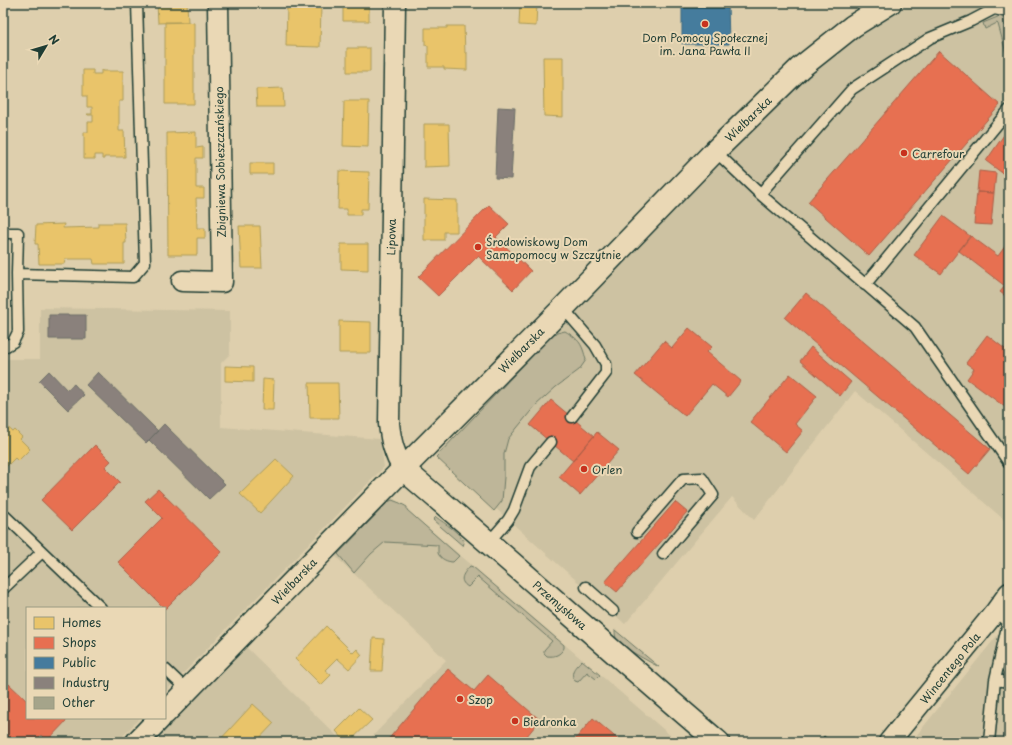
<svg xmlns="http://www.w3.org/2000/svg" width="1012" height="745" viewBox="0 0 1012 745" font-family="'Playpen Sans',sans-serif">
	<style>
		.built { fill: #cdc2a2 }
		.green { fill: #beb699; stroke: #6e7a66 }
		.homes { fill: #e9c46a; stroke: #ac9c5a }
		.shops { fill: #e76f51; stroke: #ab6048 }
		.public { fill: #457b9d; stroke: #3a687e }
		.industry { fill: #8a817c; stroke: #6a6d66 }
		.building { fill: #a5a48a; stroke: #1f3d34 }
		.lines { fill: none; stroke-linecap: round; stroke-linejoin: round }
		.service-casing { stroke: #1f3d34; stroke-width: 13 }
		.minor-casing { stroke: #1f3d34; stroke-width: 23 }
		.tertiary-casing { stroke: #1f3d34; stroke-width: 25 }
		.primary-casing { stroke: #1f3d34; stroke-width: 25 }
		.service { stroke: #ead8b5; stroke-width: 10 }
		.minor { stroke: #ead8b5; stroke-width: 20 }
		.tertiary { stroke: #ead8b5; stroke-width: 22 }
		.primary { stroke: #ead8b5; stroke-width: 22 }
		.poi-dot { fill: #c8321e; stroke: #ead8b5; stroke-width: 1.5 }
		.labels { text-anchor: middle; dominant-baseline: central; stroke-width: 4; stroke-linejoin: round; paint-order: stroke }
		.poi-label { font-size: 11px; fill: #1f3d34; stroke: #ead8b5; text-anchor: start }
		.street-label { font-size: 11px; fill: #1f3d34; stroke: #ead8b5 }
	</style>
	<rect width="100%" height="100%" fill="#decfad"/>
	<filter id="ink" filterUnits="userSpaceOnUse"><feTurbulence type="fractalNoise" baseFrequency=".025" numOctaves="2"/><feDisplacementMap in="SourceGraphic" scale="8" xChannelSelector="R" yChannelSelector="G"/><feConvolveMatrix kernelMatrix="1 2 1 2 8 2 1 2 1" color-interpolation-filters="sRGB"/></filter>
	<g filter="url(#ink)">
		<!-- built -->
		<path class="built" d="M915 3H1009V524L855 391 754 520 732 497 625 624 436 455 807 74 856 32Z
			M40 308 230 311V354L221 363V427L380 439 384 467 165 692V608H27V718H140L117 742H3V359H40Z
			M392 497 605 679 678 742H367L446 660 335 556Z
			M1009 621V742H911Z
			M245 646 343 742H153Z"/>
		<!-- green -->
		<path class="green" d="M1000 16 1003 18 1009 46V51L1006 53 998 24 997 23 985 29 983 23Z
			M565 331C580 340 582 344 586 360L579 370 556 387 535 406 508 439 504 454V477L502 501 494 511 436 457 553 334Z
			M392 500 400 503 407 507V510L459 556 453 562C448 562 440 559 438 553 438 552 438 547 438 545L385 542 371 554 354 573 338 554 388 502Z
			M436 517C444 523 461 533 464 543L463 546 433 520Z
			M470 566 473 567 564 645V648C560 655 555 657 547 656L544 653V650L552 641 478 577 468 587C457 580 464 573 470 566Z
			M615 630 659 667C650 662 621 647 617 640 615 637 615 633 615 630Z
			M582 660 600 675 596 679 587 672 578 682 575 681C569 672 575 667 582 660Z"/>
		<!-- homes -->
		<path class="homes" d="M87 3H104V5H87Z
			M157 3H187L188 22 158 23Z
			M343 3H369V21H343Z
			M520 3H537L536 26 519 25Z
			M287 5H321L320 47 286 46Z
			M165 22H188L194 23V104H165Z
			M447 26H464L465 53H467V70L444 69V67H428V46L425 45V28H447Z
			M347 48H370V72H347Z
			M543 57H563V117L544 116Z
			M83 70H93V74H101V70H102V71H123V101H119V131H124L125 157H104V159H102V155H95V159H84V132H88V122H93V115H88L87 114H92V107H87V96H83Z
			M283 88 284 107H257L256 89Z
			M344 101H369L368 147 343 146Z
			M424 124H449L450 166 424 167Z
			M196 132V148L203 147V158H196V188H204V198H196L197 228H205V238H197V255H168L167 133Z
			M250 163H273V174H250Z
			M339 171 369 172 368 209H361V215H347V209H338Z
			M424 199 457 200V232H444V240H424Z
			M98 223H125L126 243H124V264H94L93 259H65L64 264H39L38 244H35L36 225 64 224 63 228 98 227Z
			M239 226H260L262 268H241Z
			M341 244H368V270L341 269Z
			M339 321 371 322V353H339Z
			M225 366 253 367V382L225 381Z
			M263 379 274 380 273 410H262Z
			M309 383H338L339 418H310Z
			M3 423 13 432 15 430 22 437 20 439 30 449 18 461 15 458 6 467 3 465Z
			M276 459 294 476 260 513 240 494Z
			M326 626 353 653 357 649 362 655 349 669 337 658 325 670 331 675 321 685 295 659Z
			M373 638 384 639 382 671H371Z
			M253 704 274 723 256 742H218Z
			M359 708 372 720 349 742H346L336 731Z"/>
		<!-- shops -->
		<path class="shops" d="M939 51 1000 105 869 256 808 202Z
			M1006 132 1009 134V178L986 161Z
			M979 171 996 173 994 193 977 192Z
			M977 192 994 193 991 225 974 224Z
			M489 205 509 224 496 237 531 271 513 290 478 256 438 296 418 277Z
			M943 216 970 236 941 274 914 255Z
			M971 236 998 256 1009 241V299L1000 292 1005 286 959 251Z
			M806 293 990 449 969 474 785 318Z
			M689 328 712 347 707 352 741 381 728 397 712 384 685 416 635 375 664 341 672 348Z
			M987 335 1009 352V410L967 379 974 369 966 363Z
			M811 347 851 382 840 396 800 361Z
			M790 374 817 396 795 424 803 431 786 452 750 422Z
			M551 400 594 436 573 461 530 425Z
			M597 432 619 450 580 495 559 477Z
			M95 445 111 461 105 467 120 482 72 530 41 500Z
			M158 489 222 552 165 609V608H164L118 562 162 518 145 501Z
			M675 502 687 512 617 592 605 582Z
			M448 669 474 691 488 675 540 720 522 742H386Z
			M9 684 27 701V718H69L47 741 41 735 34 742H3V690Z
			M593 718 621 742H573Z"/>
		<!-- public -->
		<path class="public" d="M682 3H728L729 44H682Z"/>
		<!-- industry -->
		<path class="industry" d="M498 107 515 108 511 179 495 178Z
			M49 315H86V339H49Z
			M49 371 67 390 74 384 84 395 68 410 39 381Z
			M98 372 158 431 146 443 86 385Z
			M164 424 225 484 209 499 149 440Z
			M1008 703H1009V720H1006Z
			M1006 720H1009V737H1004Z"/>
		<!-- building -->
		<path class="building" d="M824 736 831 742H819Z"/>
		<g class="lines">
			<!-- service casing -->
			<g class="service-casing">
				<path id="service" d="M715 151 760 194 852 89 930 38 971 21 994 9 1009 12
					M760 194 915 327 1009 463
					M3 233H18L17 274 18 332 13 342 3 348
					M17 274 133 277 145 263 137 3
					M865 285 1009 110
					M563 308 595 345 606 364V373L572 417
					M3 514 101 608
					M637 532 683 479 702 478 713 495 663 554
					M489 542 508 520 514 510 530 467 551 442
					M586 587 613 611
					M3 589 42 552
					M165 669 187 690
					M995 680 1009 682
					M989 742 995 680 1008 622 996 611"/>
			</g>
			<!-- minor casing -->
			<g class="minor-casing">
				<path id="minor" d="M395 3 389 424C391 441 394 454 403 469
					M182 281 222 282 218 3
					M889 742 996 611 1009 593"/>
			</g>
			<!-- tertiary casing -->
			<g class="tertiary-casing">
				<path id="tertiary" d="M403 469C509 559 612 652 718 742"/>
			</g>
			<!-- primary casing -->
			<g class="primary-casing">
				<path id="primary" d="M165 713 403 469 563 308 715 151 800 68 853 26 890 3
					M137 742 160 718"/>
			</g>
			<!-- service -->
			<use href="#service" class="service"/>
			<!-- minor -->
			<use href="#minor" class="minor"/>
			<!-- tertiary -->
			<use href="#tertiary" class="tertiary"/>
			<!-- primary -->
			<use href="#primary" class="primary"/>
		</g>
	</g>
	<!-- markers -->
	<g class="poi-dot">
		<circle cx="705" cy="24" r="4"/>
		<circle cx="904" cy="153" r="4"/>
		<circle cx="478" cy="247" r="4"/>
		<circle cx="584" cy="469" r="4"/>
		<circle cx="460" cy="699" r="4"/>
		<circle cx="515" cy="721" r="4"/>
	</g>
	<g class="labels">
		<!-- poi labels -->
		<g class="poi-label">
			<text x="705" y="37" text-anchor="middle">Dom Pomocy Społecznej<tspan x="705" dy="13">im. Jana Pawła II</tspan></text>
			<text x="912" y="153">Carrefour</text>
			<text x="486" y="241">Środowiskowy Dom<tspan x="486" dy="13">Samopomocy w Szczytnie</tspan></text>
			<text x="592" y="469">Orlen</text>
			<text x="468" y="699">Szop</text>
			<text x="523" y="721">Biedronka</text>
		</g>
		<!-- street labels -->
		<g class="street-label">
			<text transform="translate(748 119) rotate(-44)">Wielbarska</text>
			<text transform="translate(220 162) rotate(-91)">Zbigniewa Sobieszczańskiego</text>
			<text transform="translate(391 237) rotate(-89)">Lipowa</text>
			<text transform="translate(521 350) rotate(-45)">Wielbarska</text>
			<text transform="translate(294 581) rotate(-46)">Wielbarska</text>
			<text transform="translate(560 605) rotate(41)">Przemysłowa</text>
			<text transform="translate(950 668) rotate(-51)">Wincentego Pola</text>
		</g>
	</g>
	<!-- margin -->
	<rect width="1012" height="745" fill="none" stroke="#ead8b5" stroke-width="16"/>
	<rect x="8" y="8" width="996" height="729" fill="none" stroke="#1f3d34" stroke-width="1.5" filter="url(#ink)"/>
	<!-- legend -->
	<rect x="26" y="607" width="140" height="112" fill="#ead8b5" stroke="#999a81"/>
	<rect x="34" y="617" width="20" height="12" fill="#e9c46a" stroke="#999a81"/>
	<text x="62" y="627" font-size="12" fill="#1f3d34">Homes</text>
	<rect x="34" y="637" width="20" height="12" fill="#e76f51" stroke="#999a81"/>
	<text x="62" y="647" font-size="12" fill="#1f3d34">Shops</text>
	<rect x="34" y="657" width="20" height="12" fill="#457b9d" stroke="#999a81"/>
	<text x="62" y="667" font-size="12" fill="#1f3d34">Public</text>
	<rect x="34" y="677" width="20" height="12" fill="#8a817c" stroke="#999a81"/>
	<text x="62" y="687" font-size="12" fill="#1f3d34">Industry</text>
	<rect x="34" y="697" width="20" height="12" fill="#a5a48a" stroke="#999a81"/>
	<text x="62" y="707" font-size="12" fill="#1f3d34">Other</text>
	<!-- north arrow -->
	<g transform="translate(46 46) rotate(52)" stroke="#ead8b5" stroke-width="3" paint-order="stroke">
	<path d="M0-3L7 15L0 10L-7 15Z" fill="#1f3d34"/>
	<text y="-6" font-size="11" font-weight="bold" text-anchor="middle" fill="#1f3d34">N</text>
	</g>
</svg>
